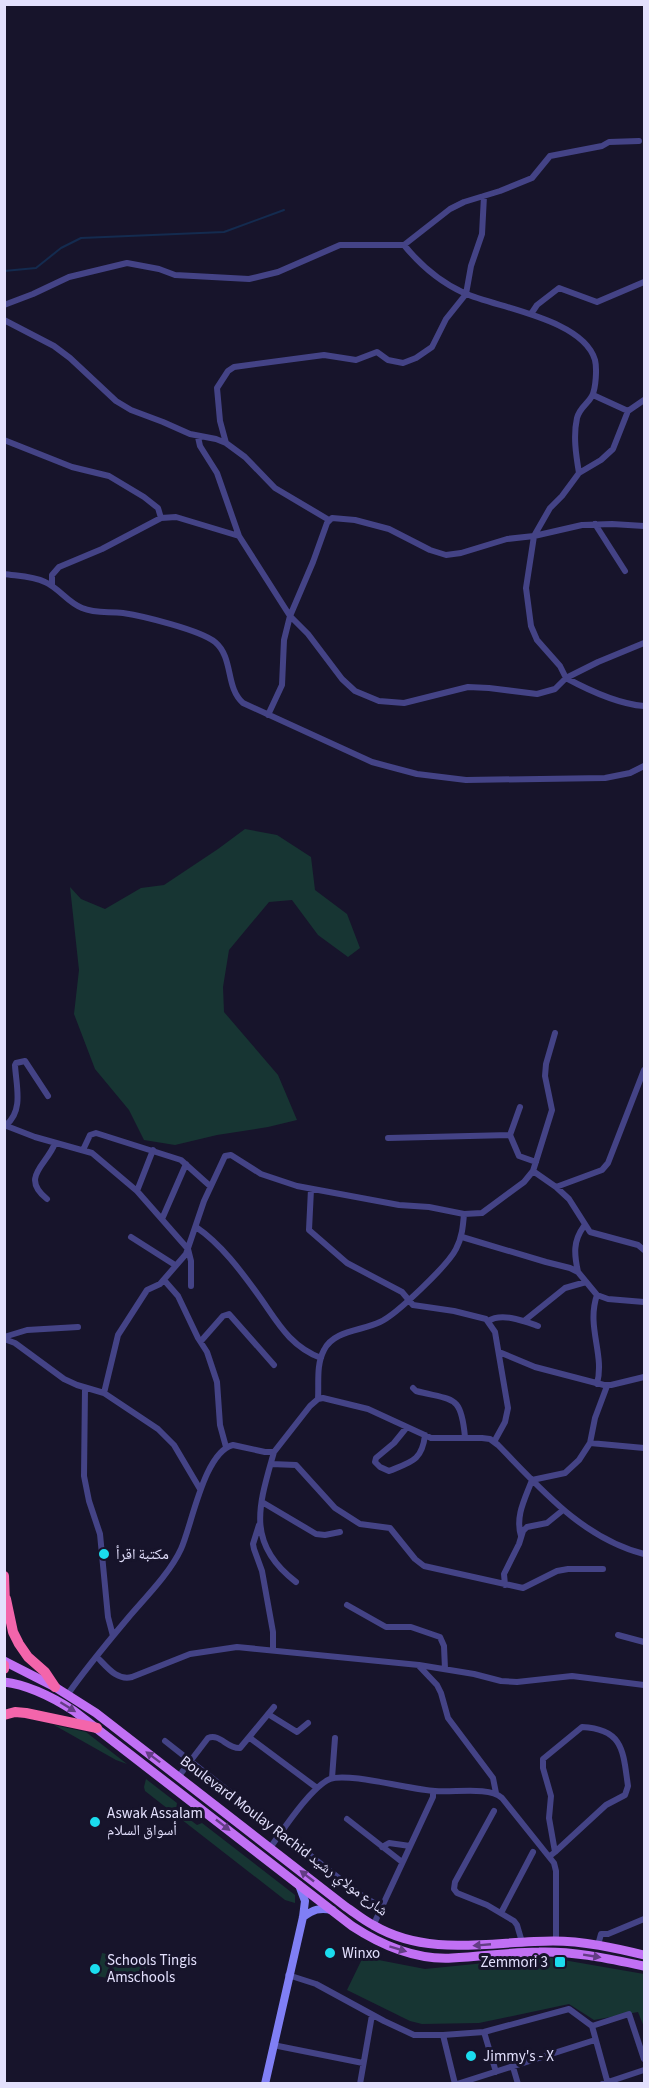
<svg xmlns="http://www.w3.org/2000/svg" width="649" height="2088" viewBox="0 0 649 2088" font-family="'Source Sans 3','Noto Naskh Arabic',sans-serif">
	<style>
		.green { fill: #173533 }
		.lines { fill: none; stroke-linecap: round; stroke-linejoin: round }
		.stream { stroke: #142b4f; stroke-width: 2 }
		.street { stroke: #444386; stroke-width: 6 }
		.secondary { stroke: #807ff5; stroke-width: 8 }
		.primary { stroke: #c170f4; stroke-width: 9 }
		.highway { stroke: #f365ab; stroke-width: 10 }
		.oneway { fill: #633d85 }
		.poi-dot { fill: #1bdcee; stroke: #17142b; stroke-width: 2 }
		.labels { text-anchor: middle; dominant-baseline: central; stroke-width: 6; stroke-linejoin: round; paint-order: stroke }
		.poi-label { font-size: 15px; fill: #e3e0fd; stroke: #17142b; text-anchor: start }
		.street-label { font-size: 15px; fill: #e3e0fd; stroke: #17142b }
	</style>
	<rect width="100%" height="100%" fill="#17142b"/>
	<!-- green -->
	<path class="green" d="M245 829 277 835 311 857 315 890 347 914 360 948 348 957 318 935 292 900 269 902 229 950 223 987 224 1012 278 1075 297 1120 268 1127 217 1135 175 1145 144 1140 129 1110 95 1069 74 1014 79 970 70 887 81 899 105 909 141 888 164 885 218 849Z
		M54 1725 86 1732 127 1764 116 1760Z
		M146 1779 177 1803 176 1809 197 1825 202 1823 295 1895V1903L285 1900 145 1791 144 1787Z
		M102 1953 147 1963 142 1985 97 1976Z
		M363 1957 425 1969 546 1957 644 1974V2027L638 2012 594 2020 569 2004 479 2023 422 2024 410 2021 347 1990Z"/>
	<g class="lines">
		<!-- stream -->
		<path class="stream" d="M4 271 36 268 61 248 81 238 224 232 284 210"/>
		<!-- street -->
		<path class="street" d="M404 245C421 266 440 282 464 293 498 308 583 319 595 360 597 368 596 388 592 396 587 405 580 407 577 418 573 436 576 455 579 473
			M4 305 33 294 69 277 127 263 159 269 175 275 249 279 278 272 340 245H404L450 209 464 202 500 191 532 178 550 156 602 146 609 142 639 141
			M531 314 537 305 559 288 597 302 644 282
			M4 320 54 346 70 358 116 401 131 410 163 422 190 434 216 439 226 443 245 457 275 488 329 520
			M593 395 628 411
			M198 437 200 446 217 473 239 536 290 616 308 634 342 679 355 691 379 701 404 703 468 687 489 688 537 694 555 689 566 678C590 691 618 704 644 706
			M4 440 72 467 109 476 144 497 158 508 161 518
			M226 443 220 421 217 388 228 371 234 367 324 355 356 360 377 352 388 360 403 363 416 358 432 347 446 319 466 294 471 266 482 234 484 196
			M595 524 625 571
			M534 536 550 508 562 496 579 473 601 460 613 449 628 411 644 400
			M534 536 582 525 612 524 644 526
			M4 574C17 576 33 576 45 582 59 588 67 602 82 608 96 614 109 611 123 613 143 616 200 630 215 642 234 658 225 687 243 703L372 762 417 774 466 780 605 778 630 773 644 766
			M52 586V575L59 567 102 549 161 518 176 517 239 536
			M268 715 282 685 284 640 290 616 313 562 327 523 332 518 355 520 389 529 430 550 446 555 461 553 507 539 534 536 526 588 531 626 537 640 560 666 566 678 598 662 644 643
			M520 1107 510 1135 519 1156 536 1162
			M4 1125 35 1137 92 1153 137 1191 188 1249 191 1261V1286
			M6 1125C24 1111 16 1085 15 1065L16 1063 25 1061 48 1096
			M388 1138 510 1135
			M83 1150 90 1135 96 1133 181 1160 210 1186
			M533 1171 556 1187 569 1199 590 1232 638 1245 644 1250
			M556 1187 602 1170 608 1163 644 1070
			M311 1189 309 1230 347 1263 402 1292 413 1305 454 1311 486 1319 495 1332 508 1408 505 1422 494 1442
			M137 1191 153 1150
			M47 1199C19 1177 48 1164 55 1143
			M162 1219 186 1164
			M196 1227C221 1244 241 1271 259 1296 277 1321 289 1346 321 1358
			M131 1237 175 1265
			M462 1237 546 1262 570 1268 578 1272 597 1295 608 1299 644 1302
			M578 1272C574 1254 573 1241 584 1226
			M164 1280 178 1296 198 1338 207 1352 217 1382 220 1425 226 1447
			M488 1321C502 1312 524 1321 538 1326
			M524 1321 565 1288 586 1282
			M4 1337 27 1330 78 1327
			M4 1339 15 1343 64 1379 77 1385 104 1393 158 1429 174 1445 200 1489
			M201 1341 223 1316 229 1314 274 1365
			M499 1352 535 1367 604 1385H611L644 1377
			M597 1384C605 1354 586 1327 597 1295
			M85 1388 84 1476 89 1501 100 1534 108 1617 113 1636
			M413 1388 416 1391C454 1401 461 1394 465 1437
			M104 1393 118 1335 147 1290 160 1284 186 1254 204 1201 225 1156 231 1155 261 1174 297 1186 399 1205 429 1207 464 1214 482 1213 524 1182 533 1171 552 1110 545 1076 546 1064 555 1033
			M318 1399C319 1383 316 1365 324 1350 334 1330 362 1331 380 1322 396 1315 448 1265 456 1249 462 1238 463 1226 464 1214
			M407 1427 394 1443 376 1458 375 1462 380 1467 389 1471C411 1462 422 1461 425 1435
			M590 1443 644 1448
			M274 1452C259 1505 245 1543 296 1582
			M271 1464 296 1465 335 1508 360 1524 390 1528 415 1559 424 1566 523 1588 557 1571 568 1569H603
			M262 1502 316 1534 325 1535 340 1532
			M259 1525 253 1544 254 1549 262 1571 273 1632V1650
			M521 1536C515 1516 525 1499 532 1480L565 1473 579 1460 590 1443 595 1418 607 1386
			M505 1585 504 1574 519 1544 523 1531 527 1527 547 1523 563 1510
			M347 1605 386 1627H411L440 1637 444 1646 445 1669
			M618 1635 644 1642
			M97 1657C107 1667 117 1681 132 1677L190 1654 237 1647 419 1665 474 1674 501 1681 517 1682 572 1676 644 1685
			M419 1666 437 1685 441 1693 448 1718 493 1778 496 1793
			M68 1694C86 1668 107 1643 128 1618 145 1598 170 1573 181 1549 192 1525 204 1452 233 1445L265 1452H274L310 1406 318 1399 323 1398 368 1409 431 1438H482L490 1439 498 1445C541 1489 582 1538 644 1554
			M268 1714 297 1732 308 1723
			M250 1738 317 1788
			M165 1741 358 1893 382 1908
			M179 1776 208 1738C220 1733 227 1749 240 1748L274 1707
			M332 1778 335 1738
			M494 1811 455 1882 454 1889 457 1893 487 1905 514 1921 517 1925 522 1942
			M347 1819 402 1862
			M382 1847 389 1843 410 1846
			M270 1848C283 1830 311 1787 330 1779 348 1772 412 1790 435 1791 453 1793 489 1786 502 1798L554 1863 556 1871V1941
			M550 1856 555 1852 606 1805 625 1795 628 1786C623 1752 624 1729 582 1727L543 1759V1768L551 1796 549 1818 555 1852
			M501 1913 533 1852
			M373 1926 433 1797V1791
			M598 1945 601 1934H608L644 1919
			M288 1975 316 1984 384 2021 414 2035H443L484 2032 569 2009 592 2026 608 2084
			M592 2026 629 2014 644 2059
			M484 2032 496 2072
			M443 2035 455 2084
			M273 2045 363 2063
			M513 2067 518 2084
			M360 2084 372 2015
			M457 2084 595 2040
			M602 2084 644 2070"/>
		<!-- secondary -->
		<path class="secondary" d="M303 1917C313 1910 319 1907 332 1910
			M265 2084 303 1917 305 1901 299 1885"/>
		<!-- primary -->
		<path class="primary" d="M4 1661 55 1687 96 1713 346 1907C355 1913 363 1920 373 1925 429 1958 492 1941 553 1941 584 1941 615 1948 644 1955
			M4 1682C29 1685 54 1698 74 1711L352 1926C381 1945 416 1960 452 1958 481 1957 510 1952 539 1952 575 1951 610 1959 644 1966"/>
		<!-- highway -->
		<path class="highway" d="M4 1576 5 1604
			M6 1599 13 1632 19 1644 28 1657 45 1672 55 1687
			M4 1665V1669
			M4 1715 15 1712 26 1713 97 1728"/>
	</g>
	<!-- one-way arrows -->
	<defs><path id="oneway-solid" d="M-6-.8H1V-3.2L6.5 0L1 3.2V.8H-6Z" transform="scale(1.5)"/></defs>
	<g class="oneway">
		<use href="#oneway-solid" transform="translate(68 1707) rotate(32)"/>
		<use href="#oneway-solid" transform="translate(153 1757) rotate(-143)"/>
		<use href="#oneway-solid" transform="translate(223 1825) rotate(38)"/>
		<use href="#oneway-solid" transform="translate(307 1876) rotate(-142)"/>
		<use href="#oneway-solid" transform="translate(482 1945) rotate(175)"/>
		<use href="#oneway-solid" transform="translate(398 1949) rotate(17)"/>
		<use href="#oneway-solid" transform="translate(592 1956) rotate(9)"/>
	</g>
	<!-- markers -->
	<g class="poi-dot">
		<circle cx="104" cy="1554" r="6"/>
		<circle cx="95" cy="1822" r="6"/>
		<circle cx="330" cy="1953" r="6"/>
		<rect x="554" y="1956" width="12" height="12" rx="3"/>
		<circle cx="95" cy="1969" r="6"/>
		<circle cx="471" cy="2056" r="6"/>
	</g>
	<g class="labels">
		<!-- poi labels -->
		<g class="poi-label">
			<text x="116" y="1554">مكتبة اقرأ</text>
			<text x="107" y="1813">Aswak Assalam<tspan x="107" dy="17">أسواق السلام</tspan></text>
			<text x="342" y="1953">Winxo</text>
			<text x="107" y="1960">Schools Tingis<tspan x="107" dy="17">Amschools</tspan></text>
			<text x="548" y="1962" text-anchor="end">Zemmori 3</text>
			<text x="483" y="2056">Jimmy's - X</text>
		</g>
		<!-- street labels -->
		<g class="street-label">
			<text transform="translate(284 1836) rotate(37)">Boulevard Moulay Rachid شارع مولاي رشيد</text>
		</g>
	</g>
	<!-- border -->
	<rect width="649" height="2088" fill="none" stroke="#e3e0fd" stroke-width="12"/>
</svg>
